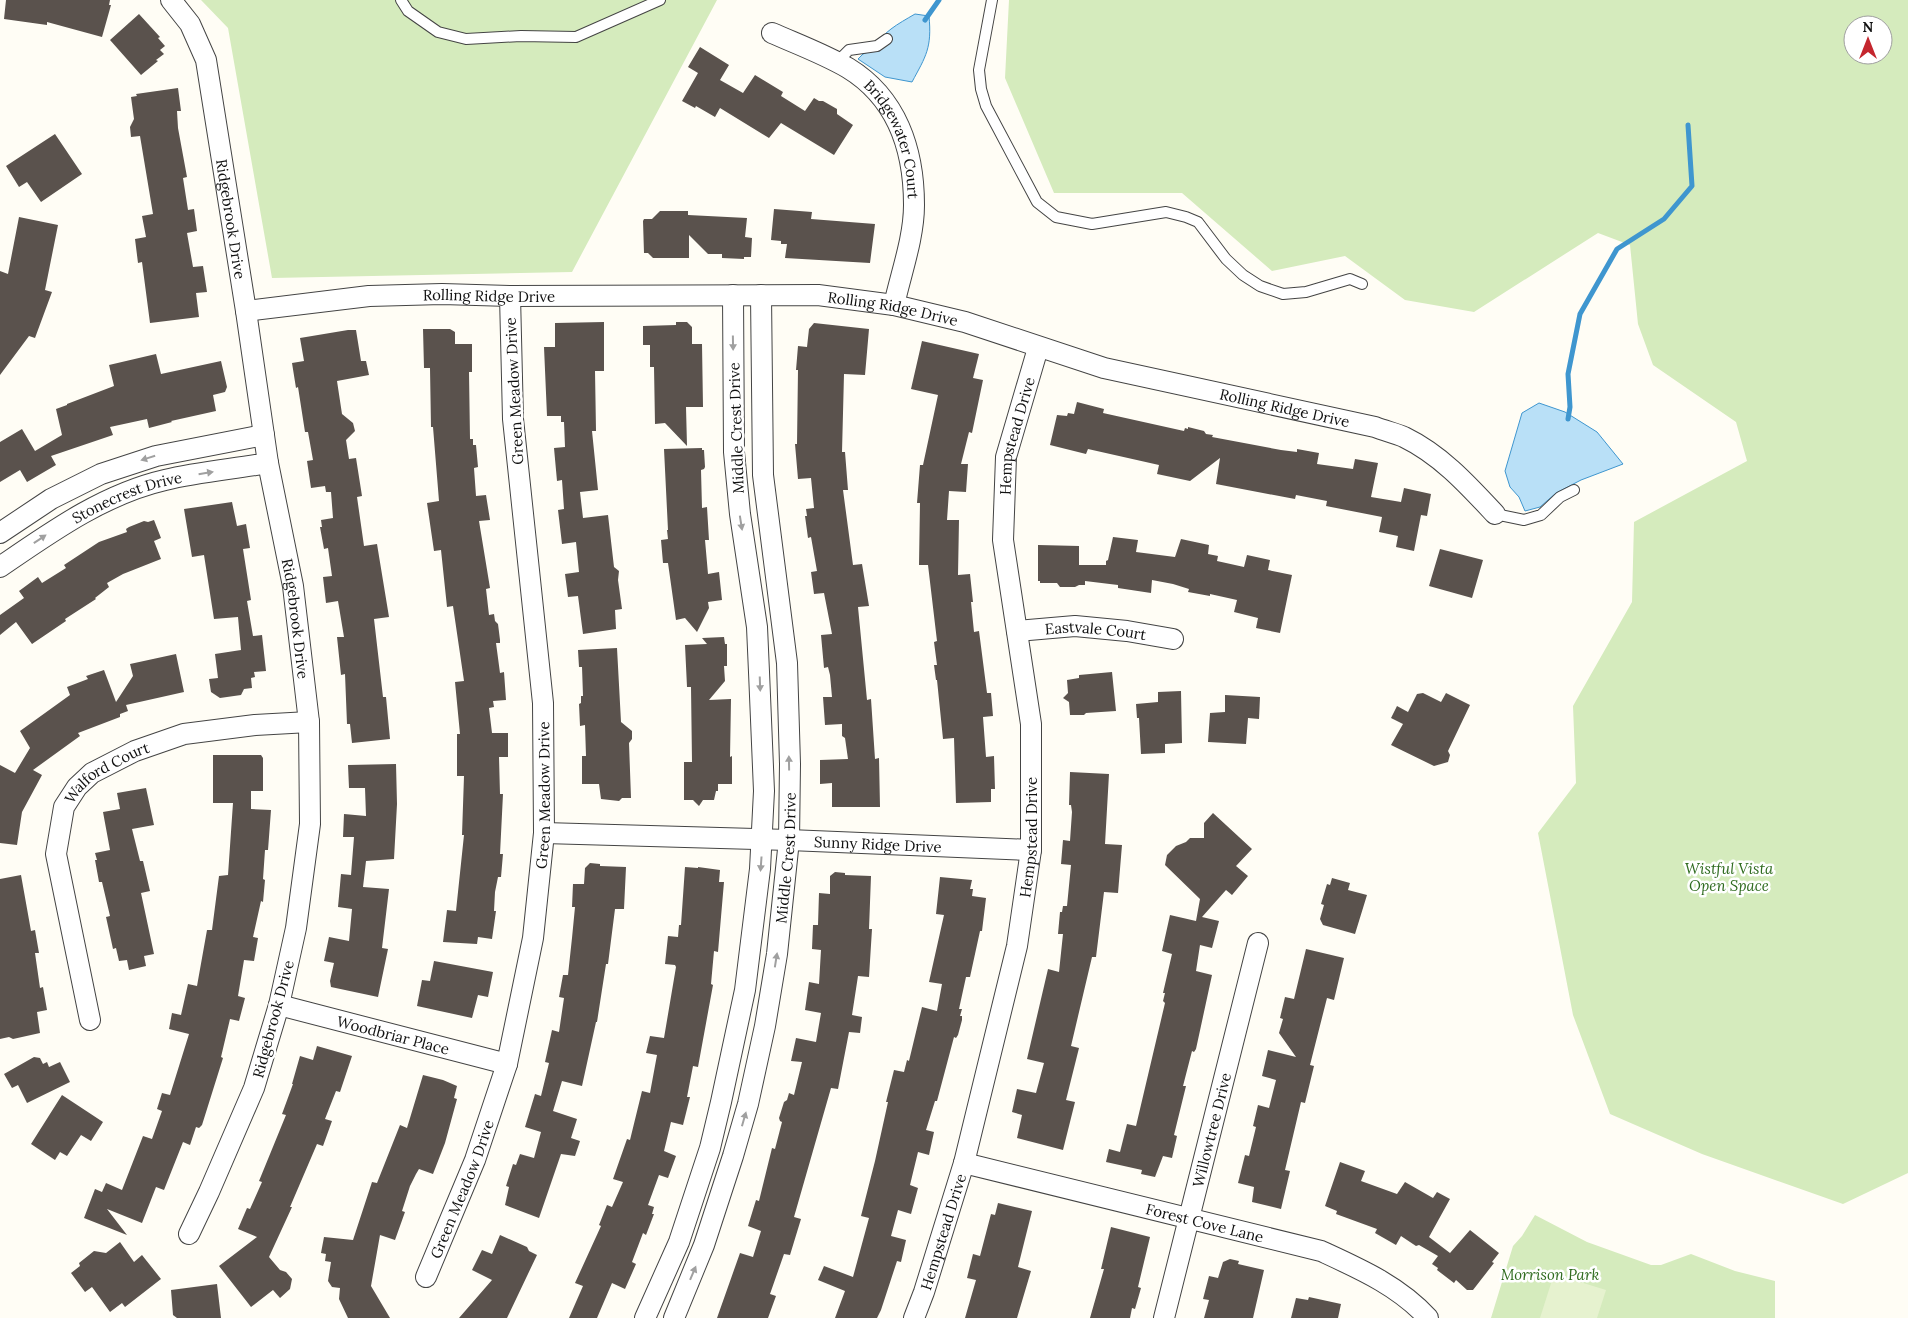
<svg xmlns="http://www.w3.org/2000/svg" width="1908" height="1318" viewBox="0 0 1908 1318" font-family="Lora,serif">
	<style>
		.green { fill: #d5ebbd; fill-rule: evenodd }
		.pitch { fill: #e6f2cf }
		.water { fill: #b9e0f7; stroke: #3f96cf }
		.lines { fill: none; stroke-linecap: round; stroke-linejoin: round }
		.stream { stroke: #3f96cf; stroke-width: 5 }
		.building { fill: #5a524d }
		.service-casing { stroke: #444; stroke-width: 12 }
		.minor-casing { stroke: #444; stroke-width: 22 }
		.service { stroke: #fff; stroke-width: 10 }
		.minor { stroke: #fff; stroke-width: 20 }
		.oneway { fill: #a0a0a0 }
		.labels { text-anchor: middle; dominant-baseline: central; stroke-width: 5; stroke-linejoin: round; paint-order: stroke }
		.street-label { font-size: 15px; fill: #111; stroke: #fff }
		.park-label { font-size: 15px; font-style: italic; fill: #2f6b1f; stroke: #fff }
	</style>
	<rect width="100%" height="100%" fill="#fffdf5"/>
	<!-- green -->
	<path class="green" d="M201 0H717L572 272 272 278 228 28Z
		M1009 0H1908V1173L1843 1204 1702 1154 1610 1114 1573 1015 1538 833 1576 783 1573 706 1632 602 1634 522 1747 461 1736 422 1653 365 1638 324 1630 245 1598 233 1474 312 1405 300 1345 256 1272 271 1182 193H1054L1005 78ZM1853 25H1883V55H1853Z
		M1535 1215 1587 1242 1651 1265H1661L1691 1254 1735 1271 1775 1281V1318H1491L1513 1246 1522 1236Z"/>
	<!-- pitch -->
	<path class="pitch" d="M1554 1274 1606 1290 1597 1318H1540Z"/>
	<!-- water -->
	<path class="water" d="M915 14 929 16C932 48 926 56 912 82L885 77 858 59 863 54 873 50C882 32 898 24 915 14Z
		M1539 403 1565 412 1597 432 1623 464 1581 480 1556 493 1540 507 1525 511 1519 497 1510 487 1505 471 1522 413Z"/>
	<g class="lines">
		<!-- stream -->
		<path class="stream" d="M925 20 939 0
			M1568 419 1570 407 1568 374 1580 314 1617 249 1664 219 1692 186 1688 125"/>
	</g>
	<!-- building -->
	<path class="building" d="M6 0H110L109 5H111L102 37 47 22V25L4 19Z
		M139 14 160 37 158 38 165 46 160 50 164 54 156 60 158 61 141 75 110 40Z
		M700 47 729 65 720 80 743 93 755 75 783 92 781 96 805 111 814 98 819 101H823L837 109V114L853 125 834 155 781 123 769 138 720 108 715 117 696 106 695 108 682 101 698 73 688 67Z
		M178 88 181 111H177L178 128 187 177 183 178 188 210 194 209 197 231 187 233 193 267 203 266 207 292 196 293 199 317 150 323 142 262 138 263 135 239 146 237 142 216 153 214 140 136 131 137 130 127 134 119 131 97 137 96 136 94Z
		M55 134 82 174 41 202 27 182 19 187 6 166Z
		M774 209 812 212 811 219 875 224 870 263 785 258 787 244H781V241L771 240Z
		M660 211H688V215L747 218 745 237 752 238 751 257H744V259L722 258V254H708L689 235V258H653L648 253H644L643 221 644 219H652Z
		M19 217 58 225 45 290 52 292 35 338 29 336 0 375V271L8 274Z
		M604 322V371H595L596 431H592L598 490 580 492 583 518 608 515 614 567 619 571 618 580 622 609 615 610 616 629 583 634 578 596 568 597 565 574 579 572 576 542 562 544 558 510 564 509 562 480 557 481 554 448 565 447 564 422H561V416H547L544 347H555V323Z
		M676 322H687L692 327V344H702L703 407H686L687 446 665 423 655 424 654 367H650V345H643V326L676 325Z
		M814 323 869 329 865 375 844 374 842 452H845L848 490H843L853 565 862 564 869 606 858 607 867 700 871 699 875 759 879 758 880 807H832V783L820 784V760L848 759 845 738 842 736V724L825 725 823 697H832L830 675 828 667 824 668 821 635 832 634 824 593 814 594 811 572 817 571 811 537 808 538 805 516H807L806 509 814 508 811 478 798 479 795 444H797L798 370H796L798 346 807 347 809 329Z
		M423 329H450L455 332V344H472V372H469L470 439H473V445H476L478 467 474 468 476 496 486 495 490 520 479 521 490 588 486 589 489 615 494 614 495 621 498 624 500 640V643H496L500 673 504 672 506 700 493 701 494 707 489 708 492 733H508V757H499L500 794H503L500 854H503L501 877H498L495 892 494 911H496L492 939 478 937 477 944 443 942 447 910 456 911 464 835H462L464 776H457V734H460L455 682 464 681 453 606 447 607 441 550 434 551 427 503 439 501 433 427H431L430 368H424Z
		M348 330H356L361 361H366L369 375 337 381 342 414 353 423 355 431 346 440 349 459 356 458 362 496 357 497 364 546 377 544 389 617 374 619 383 697H386L390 739 352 743 350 724H347L345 674 341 675 337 637H344L338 601 326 603 323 577 332 576 328 548 324 549 320 527H322L321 520 333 518 331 492H326L325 486 311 488 307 461 313 460 308 432H305L298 387 296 388 292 363 304 361 300 338Z
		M922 341 979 354 973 378 983 380 972 433 969 432 961 464H968L966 492 949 491 947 520H959L958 575 970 574 973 602H971L974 632 979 631 987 693H991L993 716 983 717 986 757 994 756 995 789H991V802L956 803 954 738 943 739 937 680H936L934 665H937L934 642 937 641 928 565H919L920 503H917L920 465H923L938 395 911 389Z
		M156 354 161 374 221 361 227 387 225 392 213 395 216 411 171 421 172 422 149 428 147 419 110 427 113 435 51 456 56 465 27 482 20 470 0 482V442L22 429 35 451 62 435 56 409 67 405V404L114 386 109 365Z
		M1077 402 1104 409 1103 413 1184 431 1185 428 1188 429V427L1204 431 1206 434 1213 435 1212 437 1281 450 1297 452V449L1319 453 1317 464 1353 469 1355 459 1378 463 1371 497 1401 502 1404 488 1431 494 1427 516 1421 515 1414 551 1396 547 1398 536 1379 532 1382 517 1326 506 1327 501 1296 495 1295 499 1216 484 1220 458 1190 481 1157 474 1159 465 1088 449 1086 454 1050 445 1057 415 1067 416 1068 413 1074 414Z
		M702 448V450H704L705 467 704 469 701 470 702 508 707 507 709 540H705L708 574 719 572 722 600 708 602 709 608 697 632 685 618 676 620 668 563H663L661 540 668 539 667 530H668L664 449Z
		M232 502 237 526 246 524 250 548 243 549 251 600 247 601 253 636 262 635 266 671 254 672 255 677 251 678 252 688 244 689 241 695 220 698 211 692 209 679 218 678 215 654 241 650 238 617 214 619 204 555 192 557 184 509Z
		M154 520 161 538 154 541 161 559 123 574 107 583 109 587 95 598 96 599 65 619 66 621 32 644 16 622 0 635V615L24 598 19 591 38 577 42 583 66 568 64 565 99 542 127 532 126 529 129 527 144 521 148 522Z
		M1113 537 1138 540 1136 552 1175 557 1181 539 1209 545 1208 554 1218 556 1217 561 1244 567 1247 555 1270 560 1268 570 1292 575 1280 633 1256 628 1258 618 1234 612 1237 600 1210 594V596L1188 592 1189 589 1173 584 1152 580 1151 593 1118 588V585L1085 581V585H1079L1075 587H1060L1057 583H1040V581H1038V545L1079 546V565H1106V561L1108 560Z
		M1440 549 1483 560 1472 598 1429 586Z
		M724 637 725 644H727V666H724L725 681 709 700 731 699 730 757 732 756V784H718V791H716L714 800H703L699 806 693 800H684V762H692L691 687H687L685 645 707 644 702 638Z
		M617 648 621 722 632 731V739L629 743 631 798H622L619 801 601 799 599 784H582V756H586L585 725 580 726 579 704 581 703V696H583L582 667H579L578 650Z
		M176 654 184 692 126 705 128 711 120 714V717L78 733 80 736 33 770 42 775 22 812 17 845 0 843V765L15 773 30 748 20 731 70 695 67 687 88 679 86 676 104 670 116 702 133 676 130 664Z
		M1112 672 1116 711 1086 713 1084 715H1070L1069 702 1063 698 1068 693 1067 680 1079 678V675Z
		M1181 691 1182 743 1165 744V753L1141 754 1139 718H1137L1136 704 1158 702V692Z
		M1423 693 1441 702 1446 693 1470 705 1448 751 1450 755 1448 762 1434 766 1391 745 1403 724 1391 718 1397 706 1408 712 1417 694Z
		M1225 695 1260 697 1259 719 1248 718 1246 744 1208 742 1210 713 1225 712Z
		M213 755H261L263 758V791H251V809L271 810 268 850H265L263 879 265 880 263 902 261 901 253 937 258 938 254 961 244 960 238 996 245 998 239 1021 230 1019 221 1057 223 1058 202 1125 199 1128 196 1127 190 1145 183 1142 164 1190 156 1187 142 1223 107 1209 127 1235 84 1218 95 1189 102 1192 106 1183 122 1190 143 1136 152 1139 162 1111 157 1109 162 1093 170 1095 189 1034 169 1029 172 1013 181 1015 188 984 197 986 207 930H212L219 876 228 875 233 803H213Z
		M396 764 397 804 394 859 366 861 363 887 389 889 382 948 388 949 378 997 331 987 330 981 334 963 324 961 329 937 349 941 352 909 338 907 341 874 351 875 354 837H343L344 814 366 816 365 788H349L348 765Z
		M1070 772 1109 774 1105 844 1122 845 1118 893 1104 892 1096 957H1092L1071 1046 1079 1048 1066 1100 1075 1102 1063 1150 1017 1138 1022 1115 1012 1112 1017 1089 1036 1093 1044 1063 1027 1059 1048 969 1059 972 1063 934H1058L1060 912H1062L1063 906H1067L1071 865 1061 864 1063 840 1070 841 1072 812 1071 805H1069Z
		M146 788 154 825 132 829 140 861H143L150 891 141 893 154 954 144 956 146 966 129 970 127 960 119 961 116 948 113 949 106 917 110 916 102 882H99L95 860H97L95 853 110 850 103 812 120 809 117 793Z
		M1213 813 1252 849 1236 866 1248 876 1232 895 1226 890 1202 917 1219 921 1212 948 1200 945 1196 971 1212 975 1196 1049 1194 1052 1192 1051 1183 1086H1186L1174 1135 1177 1136 1172 1158 1163 1156 1155 1177 1141 1174 1142 1170 1106 1162 1109 1149 1120 1152 1127 1124 1136 1126 1165 1003 1163 1001 1165 993H1163L1172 954 1162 951 1170 915 1196 921 1200 899 1165 865 1167 855 1176 846 1186 842 1190 838H1204V823Z
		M590 863 600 864V866L626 867 624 909H615L608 964H606L597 1022H596L582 1086 562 1081 553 1111 577 1119 571 1138 580 1141 575 1156 561 1154 539 1218 505 1205 509 1187 506 1186 513 1164 516 1165 520 1154 534 1158 541 1132 525 1127 535 1094 541 1096 549 1063 545 1062 552 1030 559 1032 564 998 559 997 563 975H568L572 938 575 907H572L573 884H584L585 868Z
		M685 867 698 868V867L720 870 719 882H724L718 952 714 951 711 984 713 985 698 1067 693 1066 687 1097H690L683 1125 671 1122 664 1151 676 1156 668 1178 659 1175 648 1205 654 1207 652 1214H654L646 1235 643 1233 632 1262 636 1264 625 1289 612 1283 597 1318H569L583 1286 575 1283 601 1226 599 1225 607 1205 612 1207 623 1182 613 1179 627 1139 630 1140 642 1091 650 1093 657 1055 646 1053 650 1036 664 1038 676 967 675 965 665 964 668 936 678 937 679 925H681Z
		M835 872 845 873V875L871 876 869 929H872L869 977 858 976 852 1015 862 1017 860 1033 849 1032 838 1089 831 1088 794 1217 801 1219 790 1255 784 1254 770 1294 776 1296 768 1318H717L740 1253 753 1257 761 1231 748 1226 756 1200 759 1201 772 1148 775 1149 782 1122 780 1121 779 1118 784 1102 787 1100 789 1093 794 1095 802 1062 791 1061 796 1038 816 1042 821 1013 805 1010 809 982 819 984 821 950 812 949 813 925H818L819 893 830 894V876Z
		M21 875 31 931 35 930 39 953H35L40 988 43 987 47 1010 37 1012 40 1033 13 1039 9 1037 0 1039V879Z
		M940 877 972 880 970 889H973L972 896 986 898 982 931H980L970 977H966L959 1009H962L960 1016H962V1020L958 1035 956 1038 954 1037 937 1101H935L926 1130 934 1132 929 1155 918 1152 910 1185 918 1188 911 1214 898 1210 891 1236 906 1240 901 1262 897 1261 881 1310 877 1318H835L845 1291 818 1280 824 1266 853 1277 869 1218 861 1216 875 1161 888 1102H886L894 1070 904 1072 907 1060 909 1061 922 1007 937 1011 942 984 929 982 944 915 936 914Z
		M1332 878 1350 883 1348 890 1367 895 1355 934 1323 925 1320 919 1324 905 1321 904 1327 884 1330 885Z
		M1306 949 1344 958 1334 1000 1327 998 1310 1065 1314 1066 1305 1103 1301 1102 1285 1170 1290 1171 1281 1209 1252 1202 1254 1187 1238 1183 1245 1155 1249 1156 1256 1127 1253 1126 1258 1105 1269 1108 1276 1080 1262 1076 1268 1050 1296 1057 1279 1033 1283 1019 1280 1018 1285 997 1294 999Z
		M434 961 493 972 488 997 478 995 472 1018 417 1006 422 980 430 981Z
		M317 1046 352 1056 340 1092 336 1091 325 1119 332 1121 323 1146 317 1144 290 1207H292L269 1257 280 1270 286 1272 292 1279 290 1289 280 1298 273 1290 251 1307 219 1266 257 1237 238 1229 247 1208 250 1209 262 1182 259 1181 286 1115 282 1114 293 1084H292L300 1056 313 1060Z
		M34 1057 40 1058 43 1064 47 1062 49 1067 60 1062 70 1082 27 1103 18 1085 12 1088 4 1074Z
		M423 1075 443 1080 457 1086 454 1098 457 1099 445 1143 433 1174 419 1169 416 1174 410 1186 402 1211 405 1212 395 1240 380 1235 371 1286 390 1318H348L339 1299 340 1288 332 1287 328 1281 331 1262 325 1261 326 1254 321 1253 324 1237 353 1240 372 1182 377 1183 400 1125 407 1128Z
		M62 1095 103 1122 91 1141 81 1135 67 1156 60 1152 55 1160 31 1144Z
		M1340 1162 1365 1171 1361 1181 1397 1194 1405 1182 1433 1198 1437 1192 1450 1199 1429 1237 1450 1253 1470 1230 1499 1253 1492 1262 1494 1263 1473 1290H1467L1456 1280 1454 1283 1437 1270 1438 1268 1432 1264 1438 1256 1419 1245 1416 1246 1401 1236 1396 1245 1375 1233 1377 1229 1336 1214 1337 1211 1325 1206Z
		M998 1203 1032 1211 1018 1267 1031 1271 1017 1318H965L976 1280 967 1278 973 1254 980 1256 991 1214 995 1215Z
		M1111 1227 1150 1237 1138 1287 1141 1288 1135 1309 1132 1308 1130 1318H1090L1104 1269H1101Z
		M500 1235 527 1247 529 1251 537 1255 507 1318H459L492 1280 472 1270 482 1250 492 1254Z
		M120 1242 134 1262 142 1255 161 1279 125 1307 122 1303 110 1312 92 1287 85 1292 71 1273 80 1266 79 1263 94 1251 106 1253Z
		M1230 1259 1239 1261 1238 1264 1264 1270 1253 1318H1204L1209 1300 1203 1299 1209 1276 1218 1278 1223 1262Z
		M217 1284 221 1318H177L173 1315 171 1290Z
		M1309 1297 1341 1304 1338 1318H1291L1296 1298 1308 1300Z"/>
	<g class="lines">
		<!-- service casing -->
		<g class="service-casing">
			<path id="service" d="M401 0 408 11 438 32 466 39 521 36 576 37 660 0
				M992 0 979 70 981 89 986 106 1037 202 1056 217 1092 224 1166 212 1186 217 1198 222 1226 259 1243 275 1260 286 1283 294 1306 292 1350 279 1362 284
				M837 62 849 50 877 46 887 39
				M1495 514 1524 520 1541 515 1560 497 1574 490"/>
		</g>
		<!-- minor casing -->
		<g class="minor-casing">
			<g id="minor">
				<path id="s1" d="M171 0 190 24 206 60 246 311 268 463 293 586 309 722 310 824 296 928 279 1005 254 1088 209 1192 189 1234"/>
				<path id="s2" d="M772 33C797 44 824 54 848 68 897 98 914 150 914 205 914 238 901 273 894 305"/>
				<path id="s3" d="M246 311 369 296 442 294 510 296 818 295 894 305 965 322 1104 368 1375 427C1385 431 1395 433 1404 437 1441 455 1468 485 1495 514"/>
				<path d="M0 533 51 499 101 474 156 456 264 435"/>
				<path id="s4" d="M0 567C51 532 104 494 165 480 199 472 234 469 268 463"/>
				<path id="s5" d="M1017 631 1075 626 1127 631 1173 639"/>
				<path id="s6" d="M544 833 789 840 1031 850"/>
				<path id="s7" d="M279 1005 507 1064"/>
				<path id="s8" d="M90 1020 56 854 64 807 77 787 92 773 135 751 184 734 255 725 309 722"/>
				<path id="s9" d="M964 1163 1321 1251C1360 1269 1399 1286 1428 1318"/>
				<path id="s10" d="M426 1277 475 1160 507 1064 533 938 544 833 543 703 513 419 510 296"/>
				<path d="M645 1318 679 1242 710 1148 721 1102 745 990 760 869 764 791 759 672 757 627 740 514 734 452 733 295"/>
				<path id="s11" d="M674 1318 704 1245 733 1156 748 1104 765 1026 777 954 789 840 790 764 787 663 763 475 761 295"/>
				<path id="s12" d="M914 1318 924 1292 964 1163 1017 946 1031 850V724L1003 540 1006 457 1038 348"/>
				<path id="s13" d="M1164 1318 1258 943"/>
			</g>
		</g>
		<!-- service -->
		<use href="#service" class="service"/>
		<!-- minor -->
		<use href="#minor" class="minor"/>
	</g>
	<!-- one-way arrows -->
	<defs><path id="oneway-solid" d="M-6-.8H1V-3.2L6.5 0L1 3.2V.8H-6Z" transform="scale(1.25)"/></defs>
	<g class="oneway">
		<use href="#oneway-solid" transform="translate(733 343) rotate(89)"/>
		<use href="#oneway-solid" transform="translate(148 458) rotate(163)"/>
		<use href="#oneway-solid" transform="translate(206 473) rotate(-9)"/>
		<use href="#oneway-solid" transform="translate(741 523) rotate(81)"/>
		<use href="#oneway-solid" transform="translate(40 539) rotate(-34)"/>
		<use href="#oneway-solid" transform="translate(760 684) rotate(88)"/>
		<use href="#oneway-solid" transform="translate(789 763) rotate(-91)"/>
		<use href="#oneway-solid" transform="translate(761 864) rotate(94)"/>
		<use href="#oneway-solid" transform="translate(776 960) rotate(-81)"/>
		<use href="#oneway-solid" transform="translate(744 1119) rotate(-74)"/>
		<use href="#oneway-solid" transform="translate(693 1273) rotate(-67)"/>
	</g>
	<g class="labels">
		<!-- street labels -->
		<g class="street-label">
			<text stroke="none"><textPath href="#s2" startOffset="172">Bridgewater Court</textPath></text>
			<text stroke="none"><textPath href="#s1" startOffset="231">Ridgebrook Drive</textPath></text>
			<text stroke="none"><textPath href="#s3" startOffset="244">Rolling Ridge Drive</textPath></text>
			<text stroke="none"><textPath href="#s3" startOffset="649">Rolling Ridge Drive</textPath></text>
			<text transform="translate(514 391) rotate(-93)">Green Meadow Drive</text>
			<text stroke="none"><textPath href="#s3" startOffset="1054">Rolling Ridge Drive</textPath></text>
			<text transform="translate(736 428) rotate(-92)">Middle Crest Drive</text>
			<text stroke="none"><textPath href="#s12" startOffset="901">Hempstead Drive</textPath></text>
			<text stroke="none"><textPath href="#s4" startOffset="146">Stonecrest Drive</textPath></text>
			<text stroke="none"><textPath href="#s1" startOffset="636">Ridgebrook Drive</textPath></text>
			<text stroke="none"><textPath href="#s5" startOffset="79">Eastvale Court</textPath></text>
			<text stroke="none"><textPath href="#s8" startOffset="274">Walford Court</textPath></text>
			<text stroke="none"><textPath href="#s10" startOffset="500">Green Meadow Drive</textPath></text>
			<text stroke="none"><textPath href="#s12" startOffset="496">Hempstead Drive</textPath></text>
			<text stroke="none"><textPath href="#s6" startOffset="334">Sunny Ridge Drive</textPath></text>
			<text stroke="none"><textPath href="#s11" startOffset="476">Middle Crest Drive</textPath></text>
			<text transform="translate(273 1019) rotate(-75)">Ridgebrook Drive</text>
			<text stroke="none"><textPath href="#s7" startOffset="118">Woodbriar Place</textPath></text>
			<text stroke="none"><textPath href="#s13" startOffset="194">Willowtree Drive</textPath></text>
			<text stroke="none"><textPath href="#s10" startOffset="95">Green Meadow Drive</textPath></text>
			<text stroke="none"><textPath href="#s9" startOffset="248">Forest Cove Lane</textPath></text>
			<text stroke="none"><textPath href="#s12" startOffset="91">Hempstead Drive</textPath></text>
		</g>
		<!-- park labels -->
		<g class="park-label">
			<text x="1729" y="868">Wistful Vista<tspan x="1729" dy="17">Open Space</tspan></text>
			<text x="1550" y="1274">Morrison Park</text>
		</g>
	</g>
	<!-- north arrow -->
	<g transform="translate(1868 40)"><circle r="24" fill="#ffffff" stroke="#a0a0a0"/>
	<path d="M0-4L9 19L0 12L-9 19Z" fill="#c4262e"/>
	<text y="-8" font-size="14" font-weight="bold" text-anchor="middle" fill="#111111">N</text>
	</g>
</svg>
